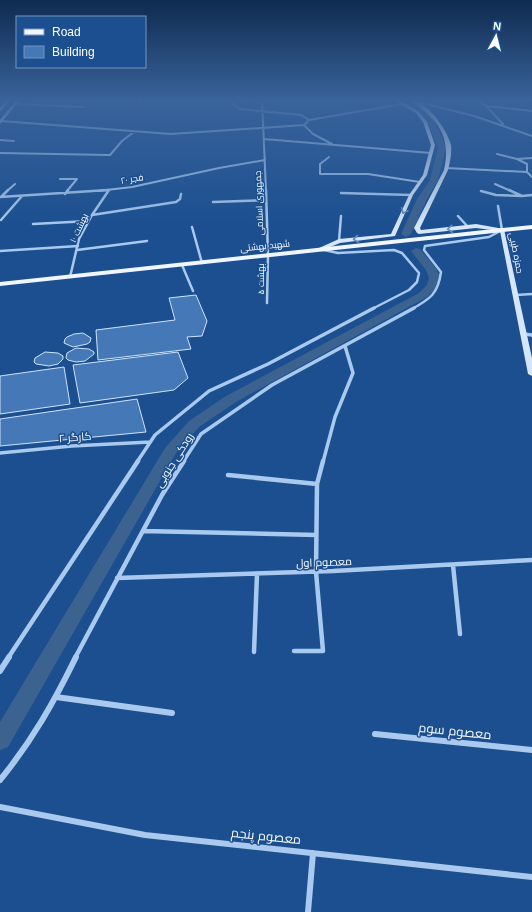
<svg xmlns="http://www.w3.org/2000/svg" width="532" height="912" viewBox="0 0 532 912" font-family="Arial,Cairo,sans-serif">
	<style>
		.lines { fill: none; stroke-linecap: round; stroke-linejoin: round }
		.canal { fill: #3c6290; fill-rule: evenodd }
		.building { fill: #4478b7; stroke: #cfe3fa }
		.street-far4 { stroke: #a9c9ee; stroke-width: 2 }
		.street-far3 { stroke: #a9c9ee; stroke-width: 2.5 }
		.street-far2 { stroke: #a9c9ee; stroke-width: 3.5 }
		.street-far1 { stroke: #a9c9ee; stroke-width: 4.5 }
		.street { stroke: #a9c9ee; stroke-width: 6 }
		.secondary { fill: #d6e6fa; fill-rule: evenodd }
		.primary { fill: #f0f6ff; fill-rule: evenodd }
		.oneway { stroke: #668bba }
		.labels { text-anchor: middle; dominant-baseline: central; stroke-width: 3; stroke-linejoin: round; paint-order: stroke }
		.far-street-label { font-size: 9px; fill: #fff; stroke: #1b4f8f }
		.street-label { font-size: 11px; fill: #fff; stroke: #1b4f8f }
		.near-street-label { font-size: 13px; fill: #fff; stroke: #1b4f8f }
	</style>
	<rect width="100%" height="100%" fill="#1b4f8f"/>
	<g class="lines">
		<!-- canal -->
		<path class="canal" d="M396 99H405L428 112 435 122 446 147 438 180 427 199 411 234 406 237 401 234 417 199 430 180 438 147 427 122 422 116Z
			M416 248 420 249 435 267 441 278 436 288 427 297 236 402 199 427 176 453 8 747 0 750V722L165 448 189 421 226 396 419 293 427 285 429 278 426 270 411 251Z"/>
	</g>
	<!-- building -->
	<path class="building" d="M196 295 207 321 202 336 187 337 191 349 98 360 96 330 175 320 169 298Z
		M83 333 91 338 90 342 87 344 73 347 64 343 65 339 67 337 74 334Z
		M76 348 89 349 94 352V354L85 361 76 362 68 360 66 358 67 353Z
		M45 352 58 353 63 356V359L58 364 49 366 36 364 34 362 35 358Z
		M178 352 188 378 174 390 80 403 73 365Z
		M64 367 70 404 0 414V376Z
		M137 399 146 432 0 446V419Z"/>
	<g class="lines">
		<!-- street-far4 -->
		<path class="street-far4" d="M230 99 233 104 240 109 301 115 309 120
			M262 99 266 191
			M414 101 474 116 532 136
			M139 103 143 99
			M15 104 84 107
			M486 106 503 124
			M1 121 171 134 304 125
			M264 139 431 153
			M0 140 14 141
			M332 144 313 134 304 125 309 120 402 104
			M0 153 110 155 122 141 135 131
			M497 154 517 159 527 164V172
			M329 157 320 164V174H368L420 182
			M517 159 532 158
			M446 168 527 172 532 177
			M60 179H77L67 191
			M495 184 511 191
			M7 191 15 184
			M98 191 132 187 219 168 265 160
			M108 191 109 190"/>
		<!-- street-far3 -->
		<path class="street-far3" d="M266 190 268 255 267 303
			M509 190 522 196 532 195
			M481 191 496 195 522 196
			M341 193 411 195
			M65 194 68 190
			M0 197 108 190
			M1 197 8 190
			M213 202 266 200
			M92 215 176 202 180 199 181 194
			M458 216 468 227
			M1 220 22 196
			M33 224 89 221
			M192 227 202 263
			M339 241 341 216
			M77 250 147 241
			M324 250 338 253 394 250 402 253 419 273 417 282 409 290 372 309
			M0 251 78 246
			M182 265 193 291
			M70 277 79 239 92 215 109 190
			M516 295 532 294
			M412 309C430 299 438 294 441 272L424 250 425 246 489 237 502 230 498 206"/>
		<!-- street-far2 -->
		<path class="street-far2" d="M524 334 532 335
			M0 453 72 446 150 442
			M137 462 155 435 209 391 268 364 374 308
			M183 462 201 434 272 385 414 308
			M323 462 335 417 353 373 345 346"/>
		<!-- street-far1 -->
		<path class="street-far1" d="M228 475 317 484
			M143 531 316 535
			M453 565 460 634
			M117 578 333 571 532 560
			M294 651H323L316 572 317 484 323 461
			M254 652 257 574
			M8 658 138 461
			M75 658 162 495 184 461"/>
		<!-- street -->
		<path class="street" d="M0 671 9 657
			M56 697 172 713
			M375 734 532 750
			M0 780C32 741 54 702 76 657
			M0 807 145 835 532 877
			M308 912 313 853"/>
		<!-- secondary -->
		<path class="secondary" d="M7 99H11L0 112V108Z
			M17 99H21L0 124V120Z
			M391 99H397L418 111 427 122 435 145 427 175 413 195 395 236 340 243 323 250H319V248L339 239 391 234 409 195 423 175 431 145 423 122 416 113Z
			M408 99C426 99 447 129 451 145 452 153 450 162 448 170L420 228 421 230 476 224 504 229 532 358V376L528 374 500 231 476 228 419 234 417 233 414 228 444 170C452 134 436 118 408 99Z
			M474 99H479L487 105 532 110V112L486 107Z"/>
		<!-- primary -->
		<path class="primary" d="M532 225V229L0 286V282Z"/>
	</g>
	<!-- one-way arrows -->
	<defs><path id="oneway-chevron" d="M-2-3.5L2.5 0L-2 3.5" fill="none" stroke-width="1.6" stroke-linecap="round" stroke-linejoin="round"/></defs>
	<g class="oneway">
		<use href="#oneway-chevron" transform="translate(404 211) rotate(115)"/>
		<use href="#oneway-chevron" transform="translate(450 229) rotate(174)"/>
		<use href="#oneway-chevron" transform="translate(356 239) rotate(172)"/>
	</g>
	<!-- sky -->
	<linearGradient id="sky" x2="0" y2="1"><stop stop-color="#0f2b4f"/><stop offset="0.44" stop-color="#39639b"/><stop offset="1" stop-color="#39639b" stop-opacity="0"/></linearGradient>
	<rect width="532" height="227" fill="url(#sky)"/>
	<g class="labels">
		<!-- far-street labels -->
		<g class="far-street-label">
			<text transform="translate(132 179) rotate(-10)">فجر ۲۰</text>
			<text transform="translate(259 203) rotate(-92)">جمهوری اسلامی</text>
			<text transform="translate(79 228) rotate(-65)">بهشت ۱۰</text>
			<text transform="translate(265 246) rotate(-6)">شهید بهشتی</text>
			<text transform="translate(516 253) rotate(79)">حمزه طیبی</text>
			<text transform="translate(261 279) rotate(-90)">بهشت ۵</text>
		</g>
		<!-- street labels -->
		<g class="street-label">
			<text transform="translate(75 437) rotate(-4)">کارگر ۲</text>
			<text transform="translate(174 460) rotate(-58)">رودکی جنوبی</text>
			<text transform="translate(324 562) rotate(-2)">معصوم اول</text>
		</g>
		<!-- near-street labels -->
		<g class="near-street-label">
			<text transform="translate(455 731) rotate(6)">معصوم سوم</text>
			<text transform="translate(266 836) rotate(6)">معصوم پنجم</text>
		</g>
	</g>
	<!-- legend -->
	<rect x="16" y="16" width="130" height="52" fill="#1b4f8f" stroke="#7695bc"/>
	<rect x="24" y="29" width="20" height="6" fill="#f0f6ff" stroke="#7695bc"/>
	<text x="52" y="36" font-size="12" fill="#ffffff">Road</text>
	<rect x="24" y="46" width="20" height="12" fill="#4478b7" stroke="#7695bc"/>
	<text x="52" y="56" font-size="12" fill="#ffffff">Building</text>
	<!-- north arrow -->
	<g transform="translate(496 36) rotate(7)" stroke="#1b4f8f" stroke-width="3" paint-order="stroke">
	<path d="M0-3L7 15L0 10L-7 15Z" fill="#ffffff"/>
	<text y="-6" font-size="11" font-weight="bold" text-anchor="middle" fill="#ffffff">N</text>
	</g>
</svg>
